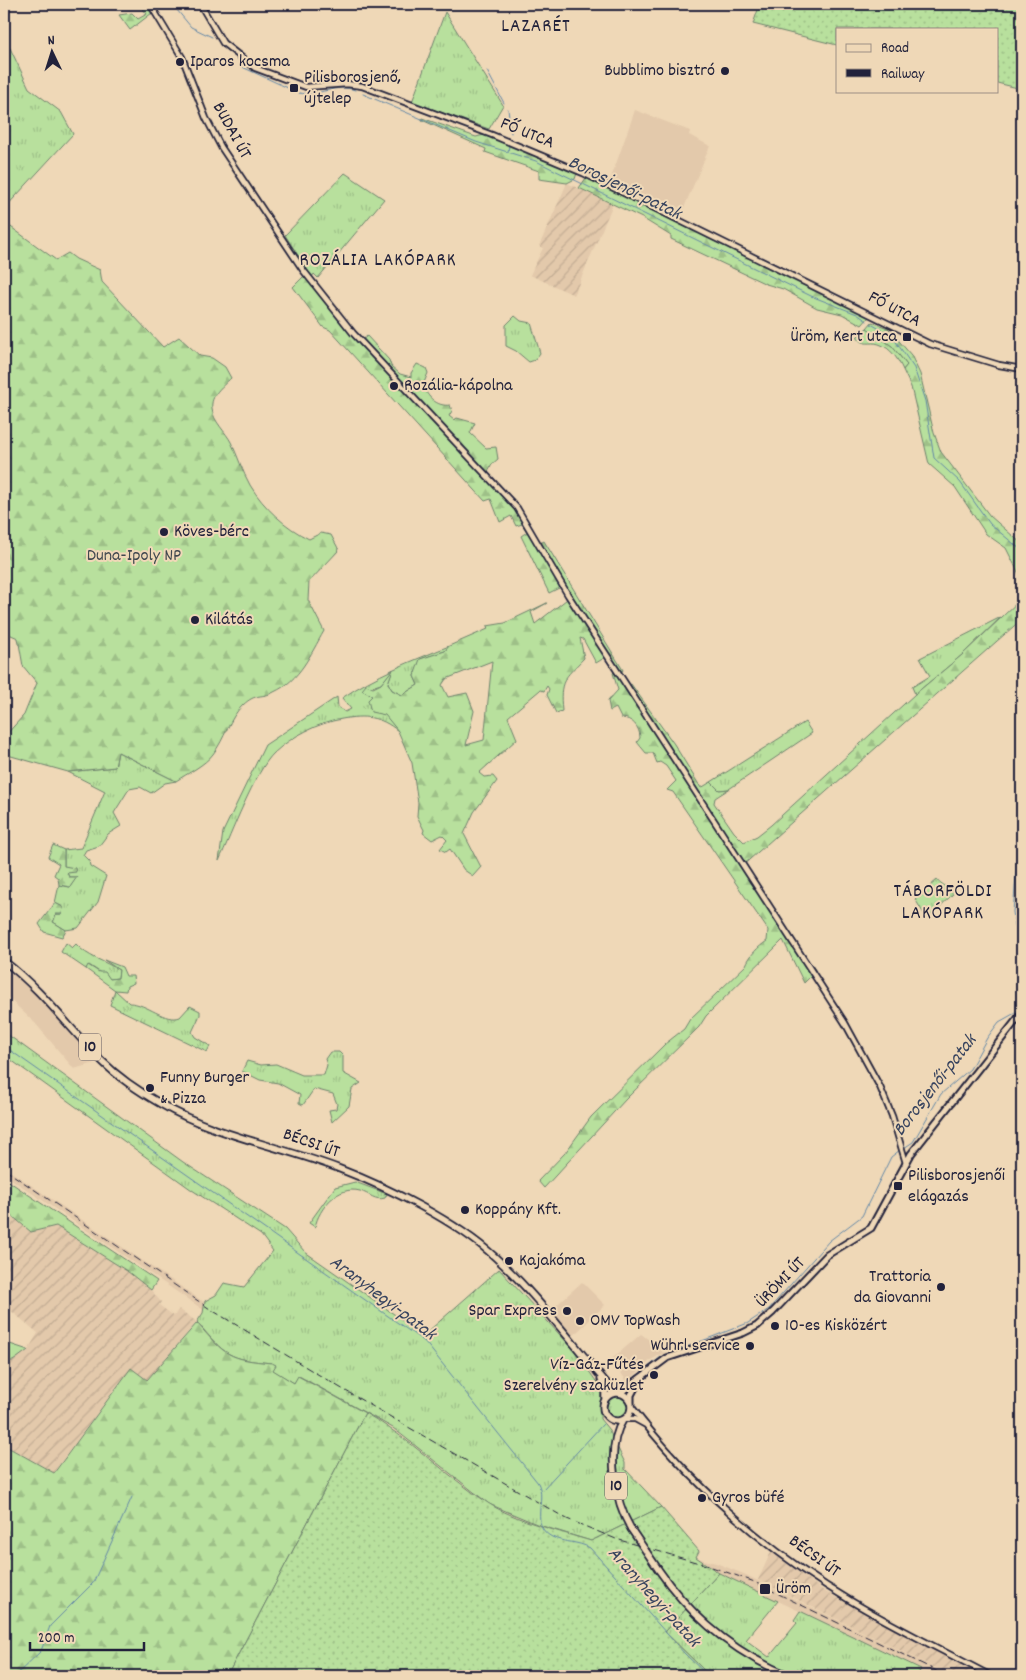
<svg xmlns="http://www.w3.org/2000/svg" width="1026" height="1680" viewBox="0 0 1026 1680" font-family="Dekko,sans-serif">
	<style>
		.built { fill: #e3c9ab }
		.industrial { fill: url(#industrial-furrows) }
		.grass { fill: url(#grass-tufts); stroke: #6d816c }
		.forest { fill: url(#forest-firs); stroke: #6d816c; fill-rule: evenodd }
		.garden { fill: url(#garden-dots); stroke: #6d816c }
		.lines { fill: none; stroke-linecap: round; stroke-linejoin: round }
		.stream { stroke: #6387a7; stroke-width: 1 }
		.tertiary-casing { stroke: #22223b; stroke-width: 8 }
		.secondary-casing { stroke: #22223b; stroke-width: 9 }
		.primary-casing { stroke: #22223b; stroke-width: 9 }
		.tertiary { stroke: #efd8b7; stroke-width: 4.5 }
		.secondary { stroke: #efd8b7; stroke-width: 5 }
		.primary { stroke: #efd8b7; stroke-width: 5.5 }
		.rail { stroke: #22223b; stroke-width: 1; stroke-dasharray: 8 4; stroke-linecap: butt }
		.primary-bridge-casing { stroke: #22223b; stroke-width: 9; stroke-linecap: butt }
		.primary-bridge { stroke: #efd8b7; stroke-width: 5.5 }
		.poi-dot { fill: #22223b; stroke: #efd8b7; stroke-width: 2 }
		.labels { text-anchor: middle; dominant-baseline: central; stroke-width: 4; stroke-linejoin: round; paint-order: stroke }
		.shield { fill: #efd8b7; stroke: #605960; stroke-width: 1 }
		.shield-label { font-size: 16px; font-weight: bold; fill: #22223b }
		.poi-label { font-size: 18px; fill: #22223b; stroke: #efd8b7; text-anchor: start }
		.street-label { font-size: 18px; fill: #22223b; stroke: #efd8b7 }
		.park-label { font-size: 18px; fill: #40484f; stroke: #efd8b7 }
		.neighbourhood-label { font-size: 19px; letter-spacing: 1px; fill: #22223b; stroke: #efd8b7 }
		.water-label { font-size: 19px; font-style: italic; fill: #38445f; stroke: #efd8b7 }
	</style>
	<defs>
		<pattern id="industrial-furrows" width="10" height="10" patternUnits="userSpaceOnUse" patternTransform="scale(1.25)"><rect width="10" height="10" fill="#e3c9ab"/><path d="M-1 1l2-2M0 10L10 0M9 11l2-2" fill="none" stroke="#c2ac94"/></pattern>
		<pattern id="grass-tufts" width="24" height="20" patternUnits="userSpaceOnUse" patternTransform="scale(1.25)"><rect width="24" height="20" fill="#b8e09d"/><path d="M3 7l-1-3M5 7V3M7 7l1-3M15 17l-1-3M17 17v-4M19 17l1-3" fill="none" stroke="#9ec088"/></pattern>
		<pattern id="forest-firs" width="22" height="20" patternUnits="userSpaceOnUse" patternTransform="scale(1.25)"><rect width="22" height="20" fill="#b8e09d"/><path d="M5 1l3.5 6h-7zM16 11l3.5 6h-7z" fill="#9ec088"/></pattern>
		<pattern id="garden-dots" width="8" height="8" patternUnits="userSpaceOnUse" patternTransform="scale(1.25)"><rect width="8" height="8" fill="#b8e09d"/><path d="M2 2h.1M6 6h.1" fill="none" stroke="#9ec088" stroke-width="1.8" stroke-linecap="round"/></pattern>
	</defs>
	<rect width="100%" height="100%" fill="#efd8b7"/>
	<filter id="ink" filterUnits="userSpaceOnUse"><feTurbulence type="fractalNoise" baseFrequency=".02" numOctaves="2"/><feDisplacementMap in="SourceGraphic" scale="10" xChannelSelector="R" yChannelSelector="G"/><feConvolveMatrix kernelMatrix="1 2 1 2 8 2 1 2 1" color-interpolation-filters="sRGB"/></filter>
	<g filter="url(#ink)">
		<!-- built -->
		<path class="built" d="M635 110 690 131 689 135 710 146 683 210 666 201 663 206 610 181Z
			M13 968 102 1061 74 1069 35 1023 4 994V980Z
			M4 1167 214 1309 681 1554 716 1563 746 1575 952 1676H936L719 1573 700 1569 208 1313 4 1174Z
			M582 1282 605 1305 573 1336 550 1311Z
			M641 1334 660 1348 664 1353 652 1359 627 1382 612 1359Z"/>
		<!-- industrial -->
		<path class="industrial" d="M567 183 613 204 574 295 530 275 543 248 539 246Z
			M4 1209 31 1232 56 1226 127 1271 151 1290 161 1302 159 1305 174 1316 179 1309 197 1322 147 1380 131 1368 53 1473 4 1445V1361H13L28 1350 38 1333 4 1305Z
			M771 1552 824 1591 983 1676H952L758 1580Z"/>
		<!-- grass -->
		<path class="grass" d="M445 12 503 105 489 129 412 102Z
			M4 43 10 48 29 88 61 112 73 134 4 209Z
			M345 173 384 199 318 278 314 274 312 277 285 235Z
			M515 316 521 321 531 323 540 353 535 360 529 362 516 351 506 346V325Z
			M867 328 892 346 907 365 903 370C898 359 891 348 879 344 870 341 863 347 857 337Z
			M1001 617 962 655 915 694 912 687 930 676 920 658Z
			M449 646 445 651 421 659 414 676 418 685 402 695 392 690 388 683 392 671 381 684 362 690 373 696 398 731C380 716 364 715 342 719 318 723 292 736 274 753 255 771 231 835 219 861L223 832 265 745 337 697 338 707 345 712 351 709 342 698C375 675 412 661 449 646Z
			M805 722 812 733 729 789 719 790 711 782Z
			M118 752 176 781 165 783 151 793 140 787 129 789 114 813 121 826 108 834 99 846 86 850 83 855 89 861 90 866 106 876 98 902 78 928 66 930 53 922 56 914H62L63 907 55 903 59 885 70 887 76 877H69L64 866V850L81 848 105 791 68 772 115 767Z
			M937 880 954 893 927 919 915 899Z
			M66 943 72 948 76 944C87 957 105 961 119 970L118 978 110 979 89 965 86 969 61 952Z
			M115 990 129 1003C147 1003 165 1023 180 1017L190 1006 200 1011V1015L192 1032 195 1037 210 1046 207 1052 110 1005Z
			M4 1032 183 1162 285 1229 305 1252 424 1335 499 1269 573 1349 601 1388 600 1419 609 1430 625 1463V1469L661 1507 591 1541 539 1525 489 1504 393 1428 299 1376 294 1383 272 1370V1363C228 1359 226 1356 197 1322L203 1313 205 1301 216 1295 224 1283 244 1287 273 1251 261 1235 192 1190 4 1055Z
			M330 1052H339L343 1056V1073L361 1083 352 1089 349 1106 332 1122 329 1110 336 1109 337 1104 333 1094 314 1089 303 1105 299 1103 300 1095 278 1083 260 1080 242 1071 247 1061 261 1065 276 1064 302 1075H324L327 1065 325 1059Z
			M355 1182 387 1194 385 1198C375 1201 370 1194 360 1191 338 1185 319 1208 315 1227L309 1223 335 1187Z
			M605 1407a12 12 0 1 1 24 0a12 12 0 1 1-24 0Z
			M719 1573 778 1601 746 1640 769 1657 797 1623 794 1620 800 1611 921 1669 917 1676H710L665 1632Z"/>
		<!-- forest -->
		<path class="forest" d="M146 5 152 13 130 30 119 15 132 13 138 19 147 14 142 8Z
			M422 118 476 137 484 135 577 173 575 179 567 183 539 179V171L485 152 486 149 422 120Z
			M586 178 869 317 862 325 842 314 817 308 783 289 766 284 671 239V236L642 218 579 188Z
			M4 222 56 260 68 253 76 259 100 270 102 282 163 347 179 337 200 356 212 358 225 367 231 378C222 387 210 395 212 409 213 421 226 432 231 442 238 456 242 471 250 485 263 507 286 528 309 539L321 533 331 535 339 550 309 582 308 600 324 631C310 655 300 680 274 692 261 699 257 692 243 705 229 718 225 739 213 754 205 765 188 773 176 781L118 752 115 767 68 772 4 754V737L24 715 37 683 23 666 18 638 4 632Z
			M304 276 359 343 367 336 389 360 391 366 400 374 411 377V373L417 364 426 368 428 373 423 385C427 397 437 407 450 405L452 411 449 416 454 420 457 418 475 423 470 433 486 448 496 447 498 459 491 465 487 475 518 511 537 545 544 541 623 670 621 673 609 655 596 663 583 639 580 638 584 658C564 679 559 680 562 711L556 713 547 695 549 689 547 686 544 691 540 690 508 717 517 739 479 773 484 777 493 776 497 781 474 812 464 834 481 867 473 876 464 870 450 849 446 852 440 849 447 840 442 835 432 840 423 833 424 830 417 816 418 803 412 763 398 731 385 715 371 712 368 700 372 696 362 690 366 685 373 688 381 684 393 669 388 683 392 690 402 695 418 685 414 676 420 659 445 651 449 646 488 629 487 626 505 623 547 603 531 612 535 624 571 596 565 585 549 593 521 536 527 532 522 524 516 526 511 516 500 522 491 499 485 501 330 330 323 327 293 287ZM492 661 484 740 466 745 474 711 467 693 448 697 442 685 446 679Z
			M872 322 888 328 911 355 920 374 934 433 941 452 990 516 1022 544V580L1006 548 986 534 955 487 929 464 911 387 903 370 907 365 892 346 867 328Z
			M1022 598V619L741 867 816 971 804 983 783 940 706 1016 699 1027 626 1099 544 1188 538 1181 565 1153 591 1117 665 1044 684 1029 690 1019 746 965C750 955 758 947 767 941L768 930 673 792 667 790 676 781 666 766 660 762 657 763 653 753H646L637 742 640 738C640 727 632 718 621 718L616 708 610 711 608 701 618 690 613 673 615 671 626 687 631 684 674 744 701 788 711 782 719 790 729 789 715 798 714 803 734 832 744 842 757 836 771 825 915 694 962 655Z
			M53 845 64 850V866L75 868 76 872 67 873 69 877H77L70 887 59 885 58 878 54 875 59 864 48 857Z
			M55 903 63 907 62 914H56L53 922 66 930 62 937 44 932 39 924Z
			M104 960 122 967 126 976H133L134 983 127 986 126 991 115 990 86 969 88 965 99 972H105L110 979 118 978 119 970Z
			M4 1178 23 1191 157 1281 151 1290 127 1271 56 1226 31 1232 4 1209Z
			M197 1323C226 1356 228 1359 272 1363L276 1365 273 1370 294 1383 298 1376 365 1413 227 1676H4V1445L54 1473 131 1368 147 1380Z
			M4 1342 28 1350 13 1361H4Z"/>
		<!-- garden -->
		<path class="garden" d="M760 4H1022V89L997 83V29H837V45L753 24Z
			M365 1413C410 1438 445 1475 488 1503 514 1520 561 1532 591 1541L661 1507 699 1551 696 1557 719 1573 665 1632 710 1676H227Z"/>
		<g class="lines">
			<!-- stream -->
			<path class="stream" d="M172 4 191 27 212 37
				M240 66 299 93C317 97 337 83 355 90
				M487 71 504 103
				M363 94 476 142 536 161 811 296 857 314 867 321
				M508 109 511 133
				M508 152 509 145
				M871 324 892 336 914 368 925 401 934 458 960 482 990 524 1020 549 1022 555
				M4 1046 425 1342 538 1483C547 1500 529 1525 552 1537 564 1543 578 1541 590 1548L685 1654 708 1676
				M904 1148 913 1142 941 1094 970 1069 987 1038 999 1022 1015 1013 1020 1006 1022 968 1013 912 1018 852 1022 830
				M629 1382 661 1357 748 1323 769 1309 829 1241 862 1216 891 1157 900 1150
				M543 1489 603 1424
				M15 1676 41 1651 50 1626 93 1583 132 1497"/>
			<!-- tertiary casing -->
			<g class="tertiary-casing">
				<path id="tertiary" d="M150 4 182 57 206 118 221 147 303 270 353 333 517 508 568 595 845 1023 880 1087 892 1116 906 1163
					M200 4 223 43 255 68 306 87 347 84 362 86 492 135 583 173 930 344 999 365 1022 369
					M631 1406C690 1484 767 1551 851 1601 896 1628 944 1651 991 1676
					M625 1419H635L646 1425"/>
			</g>
			<!-- secondary casing -->
			<g class="secondary-casing">
				<path id="secondary" d="M620 1393 667 1358 743 1333 757 1326 773 1312 827 1255 871 1228 911 1154 1022 1013
					M631 1403V1395L638 1382"/>
			</g>
			<!-- primary casing -->
			<g class="primary-casing">
				<path id="primary" d="M4 961C42 990 69 1028 102 1061 120 1079 140 1092 161 1104 215 1136 281 1146 340 1169 389 1188 456 1221 495 1257 538 1296 573 1345 611 1388L617 1392
					M601 1379 605 1391V1398
					M603 1407a14 14 0 1 1 28 0a14 14 0 1 1-28 0Z
					M623 1420C605 1448 615 1502 631 1529
					M658 1569C691 1617 736 1654 790 1676"/>
			</g>
			<!-- tertiary -->
			<use href="#tertiary" class="tertiary"/>
			<!-- secondary -->
			<use href="#secondary" class="secondary"/>
			<!-- primary -->
			<use href="#primary" class="primary"/>
			<!-- rail -->
			<path class="rail" d="M4 1169 210 1309 339 1387 567 1519 616 1539 706 1565 752 1581 947 1676"/>
			<!-- primary-bridge casing -->
			<g class="primary-bridge-casing">
				<path id="primary-bridge" d="M631 1529 658 1569"/>
			</g>
			<!-- primary-bridge -->
			<use href="#primary-bridge" class="primary-bridge"/>
		</g>
	</g>
	<!-- markers -->
	<g class="poi-dot">
		<circle cx="180" cy="62" r="5"/>
		<circle cx="725" cy="71" r="5"/>
		<rect x="289" y="83" width="10" height="10" rx="2.5"/>
		<rect x="902" y="332" width="10" height="10" rx="2.5"/>
		<circle cx="394" cy="386" r="5"/>
		<circle cx="164" cy="532" r="5"/>
		<circle cx="195" cy="620" r="5"/>
		<circle cx="150" cy="1088" r="5"/>
		<rect x="893" y="1181" width="10" height="10" rx="2.5"/>
		<circle cx="465" cy="1210" r="5"/>
		<circle cx="509" cy="1261" r="5"/>
		<circle cx="941" cy="1287" r="5"/>
		<circle cx="567" cy="1311" r="5"/>
		<circle cx="580" cy="1321" r="5"/>
		<circle cx="775" cy="1326" r="5"/>
		<circle cx="750" cy="1346" r="5"/>
		<circle cx="654" cy="1375" r="5"/>
		<circle cx="702" cy="1498" r="5"/>
		<rect x="759" y="1583" width="12" height="12" rx="2.5"/>
	</g>
	<g class="labels">
		<!-- shield labels -->
		<g class="shield">
			<rect x="79" y="1033.5" width="22" height="27" rx="4"/>
			<rect x="605" y="1472.5" width="22" height="27" rx="4"/>
		</g>
		<g class="shield-label">
			<text x="90" y="1047">10</text>
			<text x="616" y="1486">10</text>
		</g>
		<!-- poi labels -->
		<g class="poi-label">
			<text x="190" y="62">Iparos kocsma</text>
			<text x="715" y="71" text-anchor="end">Bubblimo bisztró</text>
			<text x="304" y="78">Pilisborosjenő,<tspan x="304" dy="21">újtelep</tspan></text>
			<text x="897" y="337" text-anchor="end">Üröm, Kert utca</text>
			<text x="404" y="386">Rozália-kápolna</text>
			<text x="174" y="532">Köves-bérc</text>
			<text x="205" y="620">Kilátás</text>
			<text x="160" y="1078">Funny Burger<tspan x="160" dy="21">&amp; Pizza</tspan></text>
			<text x="908" y="1176">Pilisborosjenői<tspan x="908" dy="21">elágazás</tspan></text>
			<text x="475" y="1210">Koppány Kft.</text>
			<text x="519" y="1261">Kajakóma</text>
			<text x="931" y="1277" text-anchor="end">Trattoria<tspan x="931" dy="21">da Giovanni</tspan></text>
			<text x="557" y="1311" text-anchor="end">Spar Express</text>
			<text x="590" y="1321">OMV TopWash</text>
			<text x="785" y="1326">10-es Kisközért</text>
			<text x="740" y="1346" text-anchor="end">Wührl service</text>
			<text x="644" y="1365" text-anchor="end">Víz-Gáz-Fűtés<tspan x="644" dy="21">Szerelvény szaküzlet</tspan></text>
			<text x="712" y="1498">Gyros büfé</text>
			<text x="776" y="1589">Üröm</text>
		</g>
		<!-- street labels -->
		<g class="street-label">
			<text transform="translate(231 131) rotate(61)">BUDAI ÚT</text>
			<text transform="translate(527 134) rotate(22)">FŐ UTCA</text>
			<text transform="translate(894 310) rotate(28)">FŐ UTCA</text>
			<text transform="translate(311 1144) rotate(19)">BÉCSI ÚT</text>
			<text transform="translate(781 1283) rotate(-46)">ÜRÖMI ÚT</text>
			<text transform="translate(814 1557) rotate(36)">BÉCSI ÚT</text>
		</g>
		<!-- park labels -->
		<g class="park-label">
			<text x="134" y="556">Duna-Ipoly NP</text>
		</g>
		<!-- neighbourhood labels -->
		<g class="neighbourhood-label">
			<text x="536" y="27">LAZARÉT</text>
			<text x="378" y="261">ROZÁLIA LAKÓPARK</text>
			<text x="943" y="892">TÁBORFÖLDI<tspan x="943" dy="22">LAKÓPARK</tspan></text>
		</g>
		<!-- water labels -->
		<g class="water-label">
			<text transform="translate(624 189) rotate(26)">Borosjenői-patak</text>
			<text transform="translate(936 1086) rotate(-52)">Borosjenői-patak</text>
			<text transform="translate(382 1299) rotate(37)">Aranyhegyi-patak</text>
			<text transform="translate(653 1598) rotate(48)">Aranyhegyi-patak</text>
		</g>
	</g>
	<!-- margin -->
	<rect width="1026" height="1680" fill="none" stroke="#efd8b7" stroke-width="20"/>
	<rect x="10" y="10" width="1006" height="1660" fill="none" stroke="#22223b" stroke-width="2" filter="url(#ink)"/>
	<!-- legend -->
	<rect x="836" y="28" width="162" height="65" fill="#efd8b7" stroke="#9d8f85"/>
	<rect x="846" y="44" width="25" height="8" fill="#efd8b7" stroke="#9d8f85"/>
	<text x="881" y="52" font-size="15" fill="#22223b">Road</text>
	<rect x="846" y="69" width="25" height="8" fill="#22223b" stroke="#9d8f85"/>
	<text x="881" y="78" font-size="15" fill="#22223b">Railway</text>
	<!-- north arrow -->
	<g transform="translate(52 52) rotate(356)" stroke="#efd8b7" stroke-width="4" paint-order="stroke">
	<path d="M0-4L9 19L0 12L-9 19Z" fill="#22223b"/>
	<text y="-8" font-size="14" font-weight="bold" text-anchor="middle" fill="#22223b">N</text>
	</g>
	<!-- scale -->
	<path d="M30 1642v8h114v-8" fill="none" stroke="#22223b" stroke-width="2.5"/>
	<text x="38" y="1642" font-size="15" fill="#22223b" stroke="#efd8b7" stroke-width="4" paint-order="stroke">200 m</text>
</svg>
